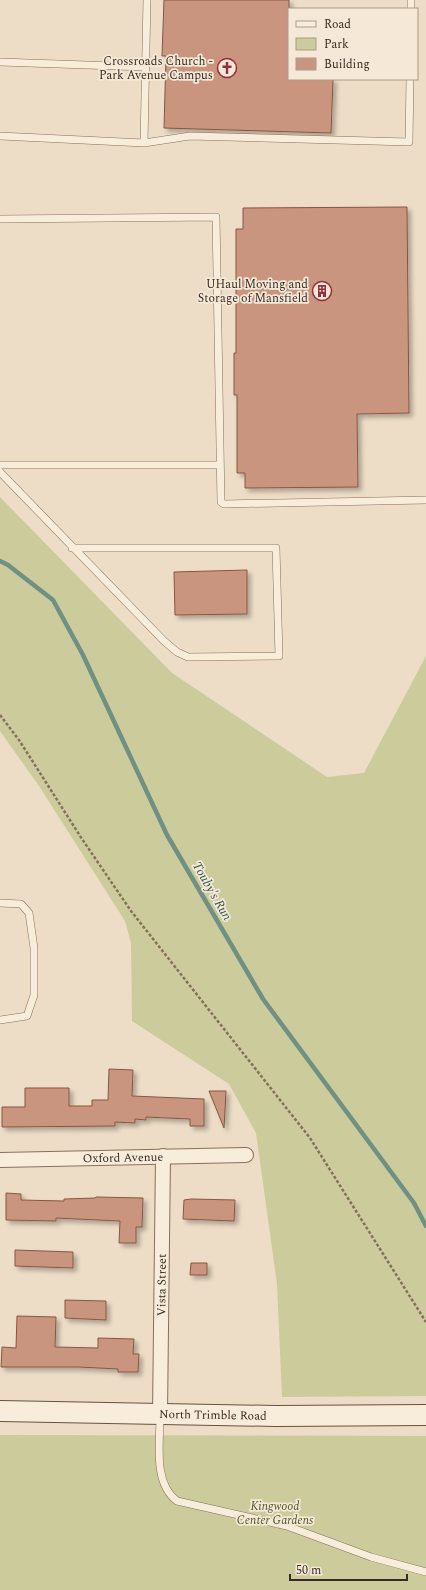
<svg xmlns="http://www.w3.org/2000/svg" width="426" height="1590" viewBox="0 0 426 1590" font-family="Spectral,serif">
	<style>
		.green { fill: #cbcb9b }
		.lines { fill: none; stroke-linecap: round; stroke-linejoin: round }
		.stream { stroke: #6f9083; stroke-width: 4.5 }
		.building { fill: #ca957e; stroke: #875643; filter: url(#shadow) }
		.service-casing { stroke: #886f5d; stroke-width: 8 }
		.minor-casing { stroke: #886f5d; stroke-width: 16 }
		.secondary-casing { stroke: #6a5040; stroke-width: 22 }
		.path { stroke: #886f5d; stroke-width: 2.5; stroke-dasharray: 3 2; stroke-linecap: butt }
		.service { stroke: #f8ecda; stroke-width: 7 }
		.minor { stroke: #f8ecda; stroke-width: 14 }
		.secondary { stroke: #f8ecda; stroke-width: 20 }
		.labels { text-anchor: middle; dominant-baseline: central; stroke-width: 3.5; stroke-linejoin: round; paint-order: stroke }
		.poi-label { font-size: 12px; fill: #392920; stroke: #f5e8d7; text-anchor: end }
		.street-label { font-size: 12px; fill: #392920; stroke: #f5e8d7 }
		.park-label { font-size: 12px; font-style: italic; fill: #4f5527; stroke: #f5e8d7 }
		.water-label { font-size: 13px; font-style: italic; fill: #305851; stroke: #f5e8d7 }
	</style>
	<defs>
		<filter id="shadow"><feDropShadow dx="3.5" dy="3.5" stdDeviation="2" flood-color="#0004"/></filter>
	</defs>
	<rect width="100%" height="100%" fill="#edddc7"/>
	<!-- green -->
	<path class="green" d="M0 497 172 673 327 777 364 773 426 656V1396L282 1397 277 1284 256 1133 229 1084 132 1021 131 943 125 921 39 786 0 731Z
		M0 1435 426 1436V1590H0Z"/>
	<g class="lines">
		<!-- stream -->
		<path class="stream" d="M0 561 8 565 53 600 83 655 167 835 263 999 414 1203 426 1226"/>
	</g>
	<!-- building -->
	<path class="building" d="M164 0H289V79H333L331 133 164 128 166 56H162Z
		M407 207 409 413 357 414 358 487 245 488V473H237V395H234V353H236V229H243V208Z
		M247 570V614L175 615 174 572Z
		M109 1069 133 1070 132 1096 204 1099V1126H190V1119L146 1117V1120L135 1119V1123L115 1122V1126L2 1127V1107H25V1088H69V1106H92V1100H108Z
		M209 1091H226L224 1128Z
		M6 1193 21 1194V1200L64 1201V1199L95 1198 96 1197 143 1198 142 1227H136V1243H119L120 1221 56 1218V1221L6 1220Z
		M191 1199 235 1200 234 1221 183 1219 184 1200Z
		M15 1250 73 1252V1268L15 1266Z
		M191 1263H207V1275H190Z
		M65 1300 106 1301V1320L65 1318Z
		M17 1316 56 1317 55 1347 98 1348V1338L134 1339 133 1354H139L138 1372H118V1369L79 1367H1L2 1347 16 1348Z"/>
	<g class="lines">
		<!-- service casing -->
		<g class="service-casing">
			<path id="service" d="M411 9V0
				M0 62 145 67
				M0 136 144 143 190 136 409 142 410 79
				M144 143 147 0
				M0 219 216 217 221 502 224 504 425 500
				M0 465H219
				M0 472 164 641 177 652 188 657 279 656 276 548H72
				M0 903 21 904 29 913 34 948V995L27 1016 0 1020
				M160 1416C160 1443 153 1483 177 1501L287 1526 371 1557 426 1572"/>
		</g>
		<!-- minor casing -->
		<g class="minor-casing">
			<g id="minor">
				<path id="s1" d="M0 1160 246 1155"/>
				<path id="s2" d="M160 1414 163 1156"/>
			</g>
		</g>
		<!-- secondary casing -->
		<g class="secondary-casing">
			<g id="secondary">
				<path id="s3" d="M0 1411 276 1416 426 1415"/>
			</g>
		</g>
		<!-- path -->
		<path class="path" d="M0 715 19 740 82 839 131 911 310 1138 426 1322"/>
		<!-- service -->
		<use href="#service" class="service"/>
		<!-- minor -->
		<use href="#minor" class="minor"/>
		<!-- secondary -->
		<use href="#secondary" class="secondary"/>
	</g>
	<!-- icons -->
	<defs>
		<g id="church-ring" transform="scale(1)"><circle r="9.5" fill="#f5e8d7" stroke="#952f3c" stroke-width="1.5"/><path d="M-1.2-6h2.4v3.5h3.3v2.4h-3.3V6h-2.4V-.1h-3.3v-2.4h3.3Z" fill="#952f3c"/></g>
		<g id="building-ring" transform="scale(1)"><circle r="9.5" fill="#f5e8d7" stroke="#952f3c" stroke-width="1.5"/><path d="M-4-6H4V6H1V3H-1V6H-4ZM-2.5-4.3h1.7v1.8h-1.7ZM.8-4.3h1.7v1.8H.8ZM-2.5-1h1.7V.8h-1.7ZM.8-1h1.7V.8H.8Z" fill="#952f3c"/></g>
	</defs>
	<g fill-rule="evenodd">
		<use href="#church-ring" x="227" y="68"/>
		<use href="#building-ring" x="322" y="291"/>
	</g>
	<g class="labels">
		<!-- poi labels -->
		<g class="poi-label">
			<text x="213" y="61">Crossroads Church -<tspan x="213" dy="14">Park Avenue Campus</tspan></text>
			<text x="308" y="284">UHaul Moving and<tspan x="308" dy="14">Storage of Mansfield</tspan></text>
		</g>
		<!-- street labels -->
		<g class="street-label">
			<text stroke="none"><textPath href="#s1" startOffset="123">Oxford Avenue</textPath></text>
			<text stroke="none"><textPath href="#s2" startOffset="129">Vista Street</textPath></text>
			<text stroke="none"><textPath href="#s3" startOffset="213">North Trimble Road</textPath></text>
		</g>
		<!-- park labels -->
		<g class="park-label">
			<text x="275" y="1506">Kingwood<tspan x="275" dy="14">Center Gardens</tspan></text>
		</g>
		<!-- water labels -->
		<g class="water-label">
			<text transform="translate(212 891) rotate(60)">Touby's Run</text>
		</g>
	</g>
	<!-- legend -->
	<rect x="288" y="8" width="130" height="72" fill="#f5e8d7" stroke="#aa9c8e"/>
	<rect x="296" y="21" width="20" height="6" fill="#f8ecda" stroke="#aa9c8e"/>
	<text x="324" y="28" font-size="12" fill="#392920">Road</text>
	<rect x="296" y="38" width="20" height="12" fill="#cbcb9b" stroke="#aa9c8e"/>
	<text x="324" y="48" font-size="12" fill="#392920">Park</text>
	<rect x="296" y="58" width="20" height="12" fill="#ca957e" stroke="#aa9c8e"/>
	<text x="324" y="68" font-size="12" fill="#392920">Building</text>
	<!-- scale -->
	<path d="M290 1574v6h117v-6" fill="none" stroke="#392920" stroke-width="2"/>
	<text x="296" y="1574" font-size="12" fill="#392920" stroke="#f5e8d7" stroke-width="3" paint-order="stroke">50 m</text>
</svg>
